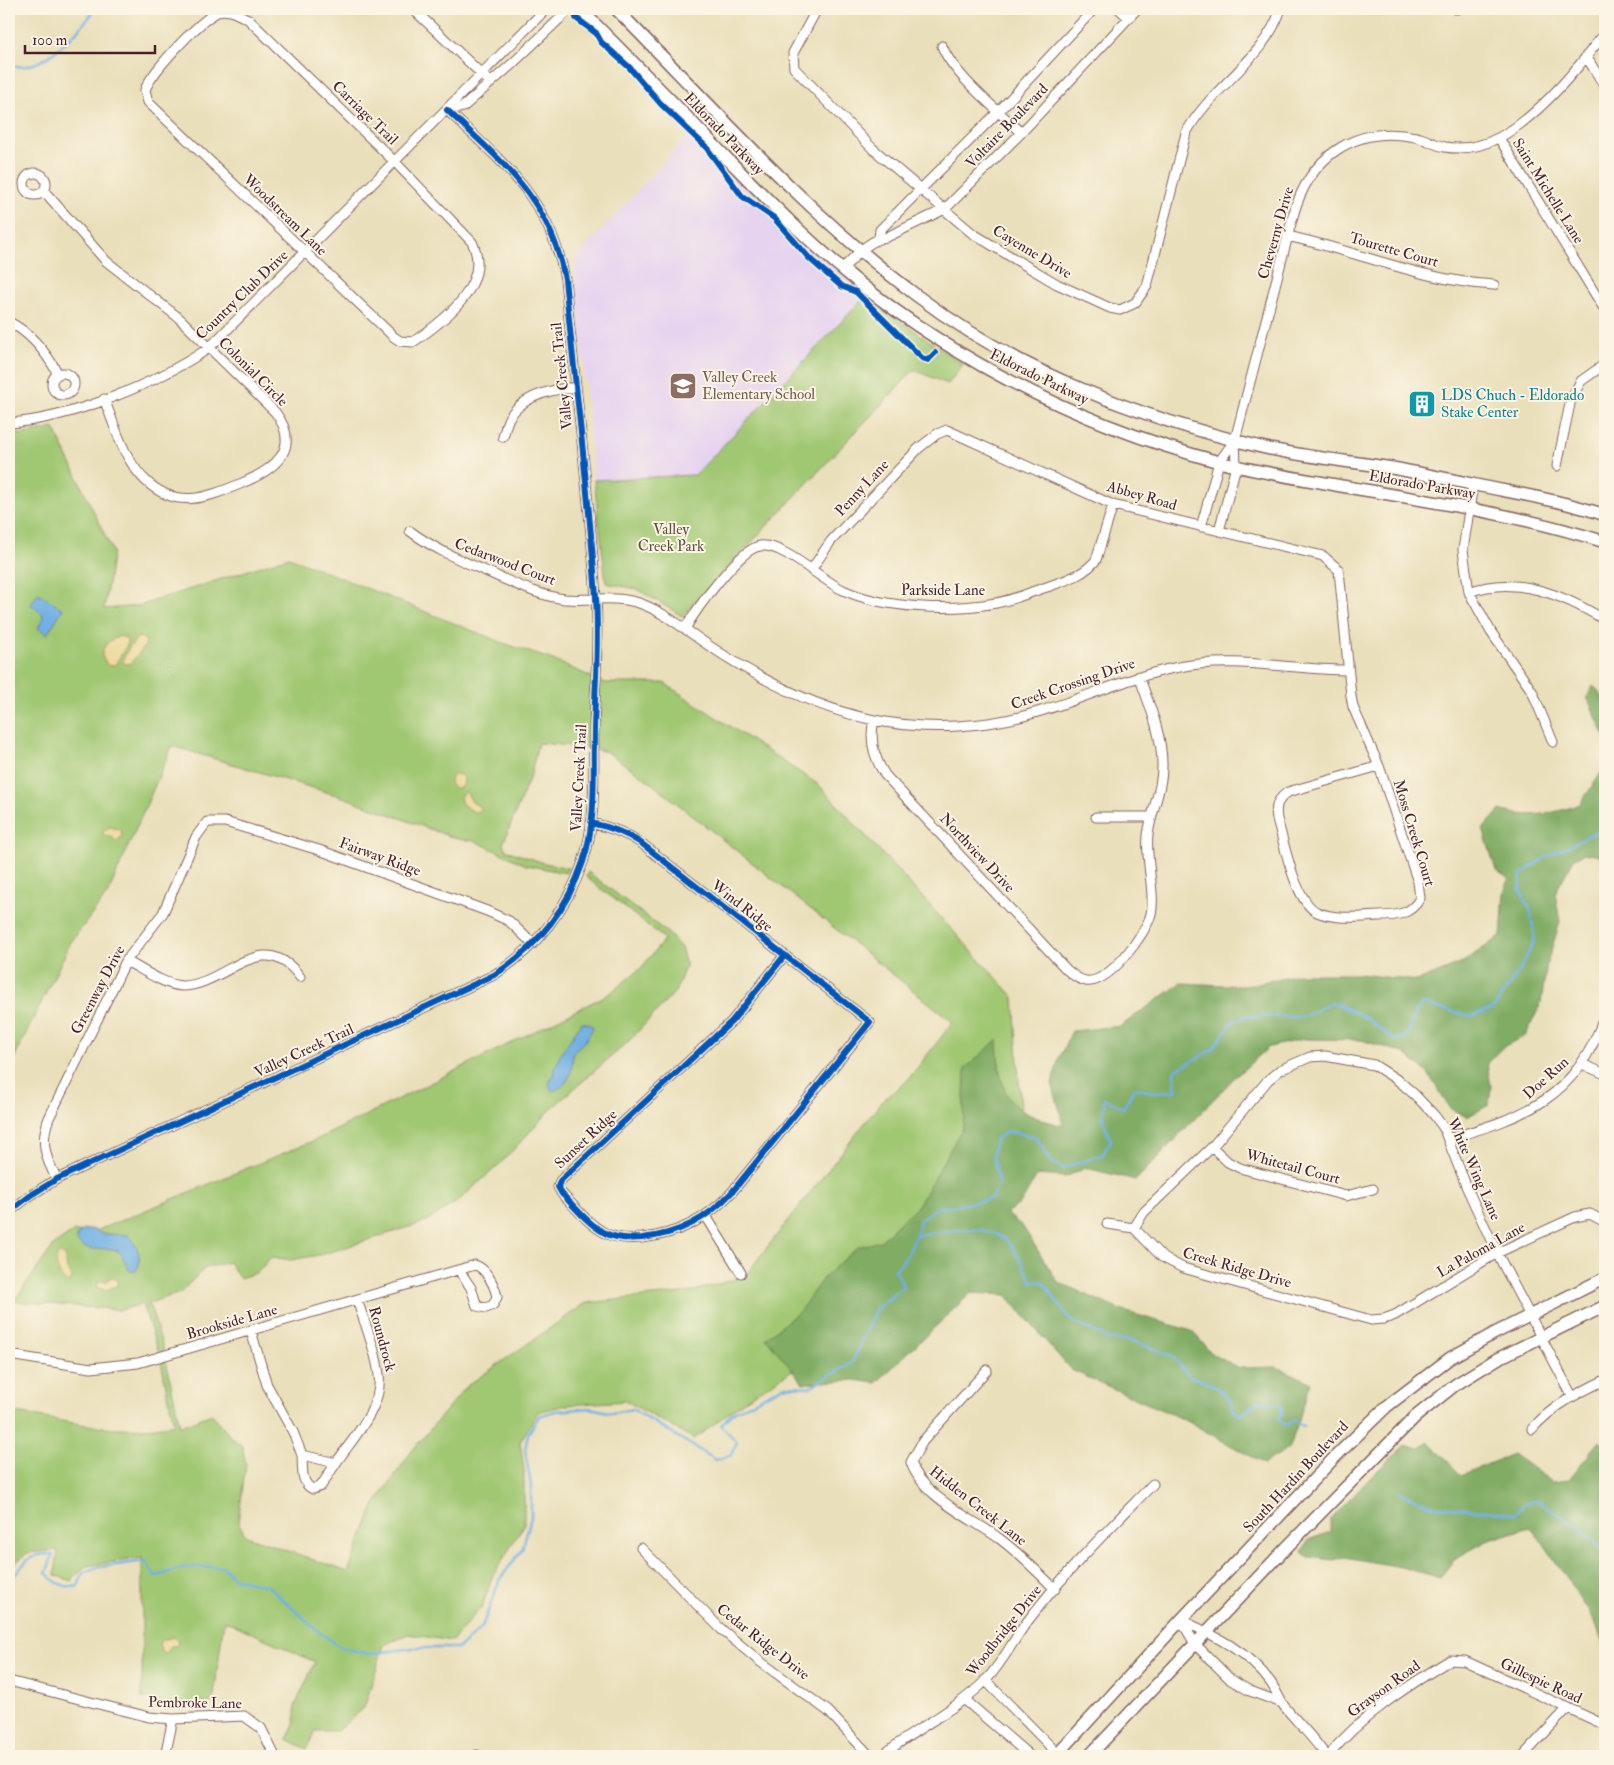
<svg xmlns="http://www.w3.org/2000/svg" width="1614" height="1765" viewBox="0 0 1614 1765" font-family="'IM FELL Double Pica',serif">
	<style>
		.built { fill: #e6d3f0 }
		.green { fill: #a0c772; stroke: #75734e }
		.forest { fill: #80ac64; stroke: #656648 }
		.sand { fill: #eeda9e; stroke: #9c7c64 }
		.water { fill: #71b0e4; stroke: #5e6888 }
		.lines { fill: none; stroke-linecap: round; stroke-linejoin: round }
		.stream { stroke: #71b0e4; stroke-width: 2.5 }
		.minor-casing { stroke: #82625d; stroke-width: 11 }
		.major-casing { stroke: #82625d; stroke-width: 14 }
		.minor { stroke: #fff; stroke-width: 9 }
		.major { stroke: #fff; stroke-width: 11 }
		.cycleway-casing { stroke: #fcf5e5; stroke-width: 9 }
		.cycleway { stroke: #0057b8; stroke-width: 6 }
		.labels { text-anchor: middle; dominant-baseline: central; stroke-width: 4; stroke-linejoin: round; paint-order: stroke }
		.street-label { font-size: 15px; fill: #4a1f2b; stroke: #fcf5e5 }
		.education-label { font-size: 15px; fill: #785e54; stroke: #fcf5e5; text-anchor: start }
		.culture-label { font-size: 15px; fill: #0d838f; stroke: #fcf5e5; text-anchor: start }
		.park-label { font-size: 15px; fill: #645140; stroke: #fcf5e5 }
	</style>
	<rect width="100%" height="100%" fill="#fcf5e5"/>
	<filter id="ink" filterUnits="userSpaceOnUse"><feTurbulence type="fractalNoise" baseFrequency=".02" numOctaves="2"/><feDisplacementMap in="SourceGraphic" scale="10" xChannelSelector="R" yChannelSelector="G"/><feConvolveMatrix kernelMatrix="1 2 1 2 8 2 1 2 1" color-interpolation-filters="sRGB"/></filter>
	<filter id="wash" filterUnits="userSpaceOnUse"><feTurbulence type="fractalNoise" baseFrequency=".0096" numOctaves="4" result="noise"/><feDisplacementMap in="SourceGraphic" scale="20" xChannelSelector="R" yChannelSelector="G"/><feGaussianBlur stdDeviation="1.12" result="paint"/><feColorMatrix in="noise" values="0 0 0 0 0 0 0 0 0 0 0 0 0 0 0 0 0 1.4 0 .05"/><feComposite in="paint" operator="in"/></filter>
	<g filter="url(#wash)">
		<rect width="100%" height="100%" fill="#e9dfba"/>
		<!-- built -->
		<path class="built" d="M689 135 865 297 695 475 594 480 574 260Z"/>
		<!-- green -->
		<path class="green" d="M865 297 963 364 948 384 914 370 682 616 637 589 606 583 594 480 695 475Z
			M54 428 113 552 104 609 138 606 289 557 503 643 553 660 605 683H664L819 785 1014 997 1021 1112 981 1186 802 1364 748 1398 694 1439 626 1401 566 1405 538 1412 520 1442 524 1469V1525L492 1577 483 1605 452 1641 408 1634 384 1645 364 1708 337 1731H315L307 1749 287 1739 295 1723V1706L315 1662 224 1620 213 1702 164 1703 142 1698V1558L86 1566 71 1581 55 1575 58 1550 27 1553 9 1568V1412C62 1420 119 1436 174 1424L161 1362 166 1361 180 1426 212 1414 228 1434 242 1446 246 1464 238 1522 246 1536 348 1572 374 1506 411 1452 467 1386 586 1303 691 1292 736 1279 747 1273 883 1100 907 1081 953 1022 645 778 607 752 586 747 538 743 531 774 503 844 506 850 544 863 568 868 566 873 526 865 475 841 457 839 343 797 172 746 108 893 71 942 9 1068V434H25Z
			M588 872 669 934 681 948 686 965 675 992 627 1043 553 1107 502 1162 457 1202 425 1222 324 1254 291 1260 271 1257 258 1272 240 1278 229 1262 205 1268 180 1293 149 1303 164 1351 159 1353 142 1304 121 1310 14 1301 54 1245 74 1231 86 1235 320 1138 609 994 641 968 665 939 586 877Z"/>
		<!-- forest -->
		<path class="forest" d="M1593 686C1610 698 1605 718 1605 737L1587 697Z
			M1605 761V857L1584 853 1574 859 1555 893 1560 922 1547 963 1541 1003 1526 1035 1503 1047 1487 1063 1491 1086 1489 1105 1467 1117 1451 1109 1427 1072 1404 1053 1361 1040 1304 1039 1269 1047 1234 1078 1136 1180 1086 1168 1065 1177 1037 1175 1021 1203 1006 1213 1023 1227 1058 1282 1120 1310 1192 1331 1213 1355 1240 1368 1276 1367 1311 1382 1290 1447 1264 1464 1189 1422 1071 1370 1006 1295 971 1293 876 1383 854 1380 803 1383 766 1338 799 1312 824 1277 858 1247 881 1241 919 1204 963 1127 965 1069 997 1040C1000 1098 1007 1112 1064 1126L1052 1083 1059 1058 1072 1031 1121 1026 1181 983 1244 986 1299 974H1360L1418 981 1460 964 1501 936 1504 892 1509 879 1496 870 1483 829 1500 810C1528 819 1553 814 1580 804L1601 773Z
			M1428 1441 1461 1475 1513 1454 1552 1482 1568 1480 1600 1441 1605 1446V1651L1595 1621 1544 1544 1530 1527 1487 1541 1454 1559 1440 1578 1401 1567 1344 1557 1334 1560 1308 1557 1302 1552 1308 1540 1330 1532V1520L1375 1473 1405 1445 1418 1449Z"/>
		<!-- sand -->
		<path class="sand" d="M121 636 127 639V645L115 665 108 666 102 656C102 644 110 640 121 636Z
			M141 637 146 641C145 650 136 655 131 663L125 664 123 661C124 654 133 643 137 638Z
			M450 781a7 7 0 1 1 14 0a7 7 0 1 1-14 0Z
			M464 792 467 793 472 802 480 807 479 811 474 812 462 804 460 797Z
			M110 827 121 830 122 835 118 841H115L112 836H104L103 831Z
			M59 1253 65 1255 67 1269 72 1276 71 1281 68 1283C58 1277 53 1262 59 1253Z
			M111 1277 118 1281 117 1286 105 1290 97 1288 98 1281H107Z
			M174 1637 178 1640 177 1646H171L166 1654 162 1652 159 1645 161 1640Z"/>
		<!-- water -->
		<path class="water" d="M38 593 63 609 47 634 38 628 43 618 42 613 31 605Z
			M582 1022 591 1024 593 1028 585 1041 573 1052C572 1067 572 1086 552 1091L549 1085 561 1053Z
			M91 1229 104 1234 128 1235C137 1243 144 1261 136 1271H130C125 1266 124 1255 118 1251 104 1244 88 1256 77 1241V1235L83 1230Z"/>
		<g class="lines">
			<!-- stream -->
			<path class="stream" d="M9 64C40 78 80 29 96 9
				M916 1235C944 1232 989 1220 1010 1244 1019 1255 1025 1269 1032 1282L1042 1281 1070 1320 1111 1340H1130L1172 1356 1191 1378C1212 1380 1228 1393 1235 1413L1242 1415 1260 1400 1281 1405 1282 1412 1279 1419 1285 1426 1294 1420 1303 1426
				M1399 1492 1430 1505 1514 1514 1526 1503 1538 1501 1585 1532 1605 1555
				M9 1584C20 1567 30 1550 53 1555L46 1573C55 1583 66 1589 78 1586L83 1573 99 1567 146 1561 155 1577 184 1567H223L234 1578 268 1586 320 1633 342 1648 370 1654 412 1648H459L482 1627 500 1579 522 1550 531 1517V1486L525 1450 528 1434 539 1416 556 1411 590 1408 613 1413 632 1409 716 1460 731 1455 737 1442 721 1425 732 1413 784 1386 810 1387 852 1363 876 1309 904 1286 895 1270C910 1255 915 1240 920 1220L938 1207H950L991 1199 999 1183 993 1156 996 1139 1008 1131 1036 1137 1050 1161 1063 1168 1102 1155 1111 1141 1103 1120 1104 1098 1124 1108 1134 1088 1153 1092 1176 1091 1174 1071 1212 1050 1233 1021 1247 1016 1304 1017 1332 1002 1363 1016 1396 1041 1407 1036 1417 1010 1423 1004 1471 1016 1493 1009 1521 968 1535 939 1530 908 1520 891 1521 874 1546 857 1605 828"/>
		</g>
	</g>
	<g filter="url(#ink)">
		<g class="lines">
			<!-- minor casing -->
			<g class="minor-casing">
				<path id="minor" d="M413 9 491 83
					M817 9 793 53 794 68 872 148 972 233 1018 261 1057 284 1110 308 1120 310 1135 303 1147 286 1186 133C1211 87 1264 60 1281 9
					M1119 9 1129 18
					M1456 9H1457
					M222 10 231 11 248 19 394 161 472 242C493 284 444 321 413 342L400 341 394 337 148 102 145 90C152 71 203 16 222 10Z
					M942 46C953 75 998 110 1021 133
					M1586 56 1605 87
					M447 110 463 107 512 64 570 9
					M1499 138 1605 310
					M24 184a11 11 0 1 1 22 0a11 11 0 1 1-22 0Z
					M44 191 106 261 179 318 275 412C303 449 274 470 240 484 206 498 176 510 145 480 124 460 115 426 104 399
					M1287 236C1357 251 1423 281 1494 285
					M879 238 880 230 999 111 1094 9
					M842 269C855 257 869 239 887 237L945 209 1021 133 1137 9
					M9 322C31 333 46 352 58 374
					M52 384a11 11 0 1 1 22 0a11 11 0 1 1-22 0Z
					M9 423C71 419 157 383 209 348L546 9
					M503 437C505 431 506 424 509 418 522 396 553 389 576 387
					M1557 466 1571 399 1581 381 1605 364
					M1473 484 1463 550 1469 592 1491 632 1532 691 1553 742
					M1201 527 1219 462 1235 440
					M410 531C438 552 468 563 499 577 520 586 541 596 565 599 589 601 615 595 639 603 665 612 688 632 711 647 761 680 815 708 874 720 928 731 988 728 1041 711 1088 697 1131 676 1179 667 1235 656 1291 670 1348 670
					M1219 531 1236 466 1235 440 1293 216C1309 158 1353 124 1416 137 1426 139 1435 145 1445 147 1463 150 1483 146 1500 137 1530 121 1564 84 1586 57 1592 49 1598 41 1605 34
					M811 570 831 541 919 448 937 434 947 430 1113 505 1323 556 1339 570 1351 696 1353 707 1379 766
					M1469 592C1516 574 1565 596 1605 620
					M685 629C695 611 740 548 760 546 783 543 821 580 843 590 885 609 951 611 996 603 1014 600 1030 592 1047 587 1065 580 1083 576 1096 560L1113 505
					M874 720C869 740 874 758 885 775L1067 970C1072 974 1078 980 1086 981 1108 985 1146 934 1151 914 1156 893 1145 860 1148 835 1151 811 1163 788 1162 764 1162 734 1149 704 1139 676
					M1379 766 1418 882 1420 898C1411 915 1395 916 1378 916 1359 917 1335 920 1317 912 1295 902 1284 842 1277 819 1275 806 1277 800 1288 792Z
					M1096 817H1151
					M591 823C610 827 625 832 641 843L870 1022 732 1192C707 1219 679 1234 642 1238 629 1239 616 1239 605 1233 588 1224 575 1207 562 1194L558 1187 560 1181 732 1021 785 955
					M126 961C142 969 164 985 182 986 225 986 262 925 300 977
					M1582 1064 1605 1074
					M1448 1139C1526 1116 1576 1099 1605 1015
					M1212 1147 1228 1162 1240 1168 1346 1196 1373 1189
					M57 1179C45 1158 40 1141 49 1118L126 961 163 913 196 837 207 822H225L319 850 487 911 509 921 533 944
					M9 1212 31 1195 57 1179 494 975C536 948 567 909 583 862 597 820 593 774 594 730 595 687 599 642 596 598 589 492 575 385 565 279 550 199 503 163 447 110
					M706 1216 741 1273
					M1107 1224 1134 1228 1162 1257 1183 1268 1371 1320 1384 1319 1395 1315 1497 1253 1575 1217 1590 1214 1605 1222
					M1134 1228 1144 1212 1212 1147 1268 1080 1280 1070 1310 1057 1325 1056 1374 1065 1399 1081 1415 1095 1434 1115 1443 1127 1467 1188 1497 1253 1572 1396
					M251 1331 267 1385 293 1432 302 1455 336 1463C353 1438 383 1407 379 1375 376 1350 365 1324 357 1300
					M9 1355 91 1368 138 1363 475 1265C486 1268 495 1286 497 1297L493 1305 486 1308 477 1306 471 1288 459 1270
					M987 1370 923 1441 911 1462C921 1496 973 1519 1000 1539 1020 1554 1038 1572 1055 1589
					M1532 1429C1552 1406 1578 1393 1605 1380
					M302 1455C303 1467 300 1484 313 1489L321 1486 336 1463
					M641 1548 721 1629 758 1660 828 1711 870 1756
					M1181 1620C1214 1635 1249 1652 1271 1683 1276 1690 1279 1699 1284 1706 1298 1723 1314 1738 1326 1756
					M1181 1620 1195 1644 1231 1680 1250 1691 1282 1703
					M985 1680 1060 1756
					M9 1681 149 1717 173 1719 244 1716 261 1728 275 1756
					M964 1699 1030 1756
					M477 1755 479 1756
					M165 1756 173 1719
					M882 1756C914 1729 958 1709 986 1680 1004 1661 1014 1638 1030 1618 1066 1571 1112 1526 1153 1484
					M1328 1756C1361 1716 1406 1687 1450 1660L1465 1661 1605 1725
					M1523 1756 1568 1708"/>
			</g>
			<!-- major casing -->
			<g class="major-casing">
				<path id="major" d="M580 9C625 54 670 99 714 145 760 192 806 240 857 281 964 367 1087 426 1219 462 1257 472 1297 478 1336 485 1427 501 1518 514 1605 542
					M616 9C713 107 805 212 916 295 1018 372 1138 417 1261 447 1304 457 1348 461 1392 468 1420 473 1448 479 1476 485 1519 494 1564 501 1605 515
					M1056 1756 1181 1620 1335 1457 1386 1407 1450 1358 1493 1334 1605 1278
					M1089 1756 1287 1547 1415 1417 1455 1385 1497 1359 1605 1306"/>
			</g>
			<!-- minor -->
			<use href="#minor" class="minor"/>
			<!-- major -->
			<use href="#major" class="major"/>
			<!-- cycleway casing -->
			<g class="cycleway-casing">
				<path id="cycleway" d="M575 13 576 18 596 33 601 42 629 67 661 104 706 147 742 196 774 218 810 259 841 286 856 292 922 358 928 360 935 353
					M591 823C610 827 625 832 641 843L870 1022 732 1192C707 1219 679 1234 642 1238 629 1239 616 1239 605 1233 588 1224 575 1207 562 1194L558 1187 560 1181 732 1021 785 955
					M9 1212 31 1195 57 1179 494 975C536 948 567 909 583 862 597 820 593 774 594 730 595 687 599 642 596 598 589 492 575 385 565 279 550 199 503 163 447 110"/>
			</g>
			<!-- cycleway -->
			<use href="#cycleway" class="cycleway"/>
		</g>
	</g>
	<!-- icons -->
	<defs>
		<g id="school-square" transform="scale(1.4375)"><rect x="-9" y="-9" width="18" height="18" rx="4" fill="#8d6e63" stroke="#fcf5e5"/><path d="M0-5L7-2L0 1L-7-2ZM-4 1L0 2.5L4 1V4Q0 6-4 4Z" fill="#fff"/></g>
		<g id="building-square" transform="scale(1.4375)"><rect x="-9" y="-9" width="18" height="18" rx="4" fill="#0f9aa8" stroke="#fcf5e5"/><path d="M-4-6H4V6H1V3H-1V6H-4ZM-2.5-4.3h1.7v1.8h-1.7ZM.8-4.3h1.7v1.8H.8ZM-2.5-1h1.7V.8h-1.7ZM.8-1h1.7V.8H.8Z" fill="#fff"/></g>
	</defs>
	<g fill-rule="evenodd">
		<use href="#school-square" x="683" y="386"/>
		<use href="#building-square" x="1422" y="404"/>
	</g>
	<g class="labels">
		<!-- street labels -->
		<g class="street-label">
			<text transform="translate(365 113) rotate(44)">Carriage Trail</text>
			<text transform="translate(1007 126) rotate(-46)">Voltaire Boulevard</text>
			<text transform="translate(724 134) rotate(46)">Eldorado Parkway</text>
			<text transform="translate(1548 191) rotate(58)">Saint Michelle Lane</text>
			<text transform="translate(285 215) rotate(44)">Woodstream Lane</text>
			<text transform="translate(1276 233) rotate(-74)">Cheverny Drive</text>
			<text transform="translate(1394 250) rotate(16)">Tourette Court</text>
			<text transform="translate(1032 252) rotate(31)">Cayenne Drive</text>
			<text transform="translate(242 295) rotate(-44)">Country Club Drive</text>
			<text transform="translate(253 372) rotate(45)">Colonial Circle</text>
			<text transform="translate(562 376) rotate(-96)">Valley Creek Trail</text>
			<text transform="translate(1039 377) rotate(26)">Eldorado Parkway</text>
			<text transform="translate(1422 485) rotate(10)">Eldorado Parkway</text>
			<text transform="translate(862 488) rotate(-47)">Penny Lane</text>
			<text transform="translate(1142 496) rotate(16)">Abbey Road</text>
			<text transform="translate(505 562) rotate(21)">Cedarwood Court</text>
			<text x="943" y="590">Parkside Lane</text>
			<text transform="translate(1073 684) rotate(-19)">Creek Crossing Drive</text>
			<text transform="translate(579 778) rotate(-87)">Valley Creek Trail</text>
			<text transform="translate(1414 833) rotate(73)">Moss Creek Court</text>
			<text transform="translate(977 853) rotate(47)">Northview Drive</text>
			<text transform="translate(380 857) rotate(20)">Fairway Ridge</text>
			<text transform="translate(742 906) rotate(38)">Wind Ridge</text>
			<text transform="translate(98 990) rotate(-62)">Greenway Drive</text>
			<text transform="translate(304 1051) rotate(-25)">Valley Creek Trail</text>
			<text transform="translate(1546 1078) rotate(-42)">Doe Run</text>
			<text transform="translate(586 1139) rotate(-43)">Sunset Ridge</text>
			<text transform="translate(1293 1167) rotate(15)">Whitetail Court</text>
			<text transform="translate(1474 1169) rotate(66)">White Wing Lane</text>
			<text transform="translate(1481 1250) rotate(-29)">La Paloma Lane</text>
			<text transform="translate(1237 1268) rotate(16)">Creek Ridge Drive</text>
			<text transform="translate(232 1322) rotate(-16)">Brookside Lane</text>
			<text transform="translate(382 1339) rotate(75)">Roundrock</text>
			<text transform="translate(1296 1477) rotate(-47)">South Hardin Boulevard</text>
			<text transform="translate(978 1506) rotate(38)">Hidden Creek Lane</text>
			<text transform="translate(1004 1631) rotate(-52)">Woodbridge Drive</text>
			<text transform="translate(763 1642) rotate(38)">Cedar Ridge Drive</text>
			<text transform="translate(1541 1681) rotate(25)">Gillespie Road</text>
			<text transform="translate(1384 1689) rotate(-36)">Grayson Road</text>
			<text transform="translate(195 1703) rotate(1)">Pembroke Lane</text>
		</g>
		<!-- education labels -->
		<g class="education-label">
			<text x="702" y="377">Valley Creek<tspan x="702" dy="17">Elementary School</tspan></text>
		</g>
		<!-- culture labels -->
		<g class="culture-label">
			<text x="1441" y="395">LDS Chuch - Eldorado<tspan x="1441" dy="17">Stake Center</tspan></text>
		</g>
		<!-- park labels -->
		<g class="park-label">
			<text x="671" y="529">Valley<tspan x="671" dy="17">Creek Park</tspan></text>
		</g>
	</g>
	<!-- margin -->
	<rect width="1614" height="1765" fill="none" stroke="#fcf5e5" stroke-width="30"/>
	<!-- scale -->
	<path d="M25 45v8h130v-8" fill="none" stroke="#4a1f2b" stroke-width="2.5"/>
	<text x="32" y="45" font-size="15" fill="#4a1f2b" stroke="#fcf5e5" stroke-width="4" paint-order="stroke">100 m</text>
</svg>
